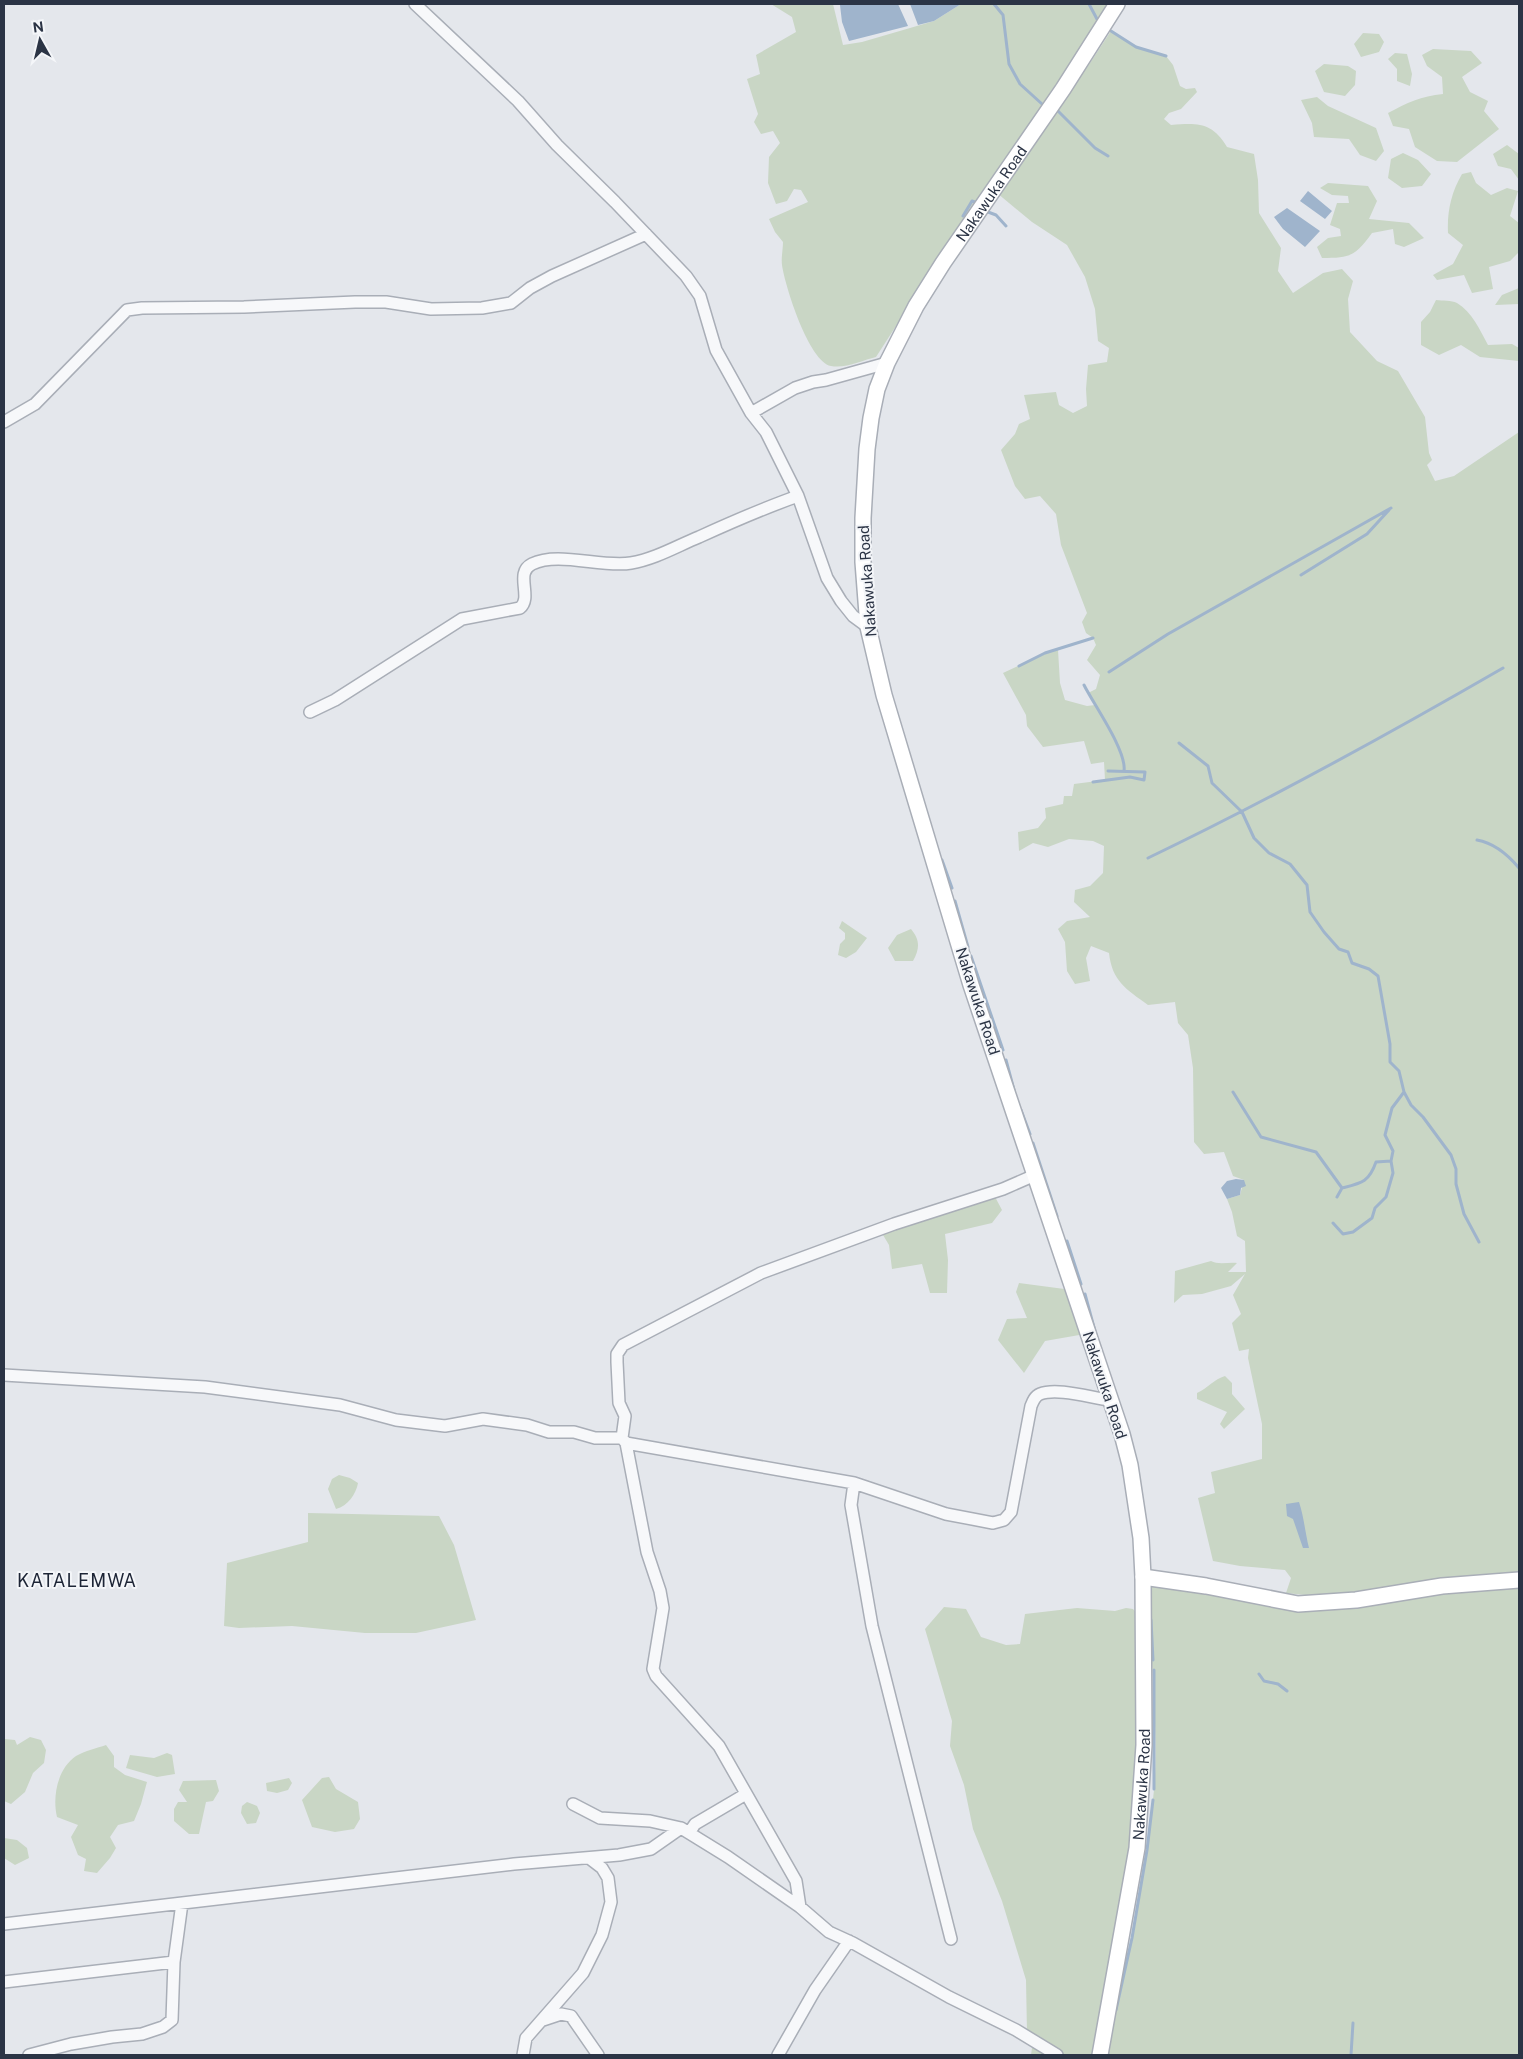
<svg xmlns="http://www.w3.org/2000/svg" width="1523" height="2059" viewBox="0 0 1523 2059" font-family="'Public Sans',sans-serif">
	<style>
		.green { fill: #c9d6c5 }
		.water { fill: #9fb4cc }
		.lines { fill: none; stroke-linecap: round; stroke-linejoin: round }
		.stream { stroke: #9fb4cc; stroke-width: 3 }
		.street-casing { stroke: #a9aeb7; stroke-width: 14 }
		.secondary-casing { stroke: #a9aeb7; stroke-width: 18 }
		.street { stroke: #f7f8fa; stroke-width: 11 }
		.secondary { stroke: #fff; stroke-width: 15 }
		.labels { text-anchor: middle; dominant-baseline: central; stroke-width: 4; stroke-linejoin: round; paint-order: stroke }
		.street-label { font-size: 15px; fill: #2b3445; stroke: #f4f6f9 }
		.quarter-label { font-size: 18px; letter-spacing: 1px; fill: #1d2536; stroke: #f4f6f9 }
	</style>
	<rect width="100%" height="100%" fill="#e4e7ec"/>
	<!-- green -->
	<path class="green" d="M771 4H833L843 45 862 42 934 21 961 4H1108L1060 80 956 233 876 357C863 360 845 369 831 366 809 362 785 286 782 265 781 258 783 249 783 242L775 232 769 219 808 202 801 190 794 189 787 201 776 204 768 183 769 157 780 143 773 131 761 134 754 122 758 114 747 79 760 74 756 55 796 32 792 17Z
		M1111 31 1136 47 1166 56 1173 65 1180 86 1186 89 1195 88 1197 92 1181 109 1169 113 1164 119 1171 125C1198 123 1212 122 1227 147L1254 154 1258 180 1259 213 1281 248 1278 271 1293 293 1323 273 1342 269 1353 281 1348 299 1350 332 1377 361 1398 371 1425 417 1429 453 1432 460 1427 465 1435 481 1454 476 1519 432V1575L1359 1594 1315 1596 1286 1593 1291 1578 1285 1570 1240 1566 1213 1561 1198 1498 1215 1493 1211 1472 1262 1459V1424L1248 1358 1249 1349 1239 1351 1232 1323 1241 1314 1233 1295 1245 1274 1231 1286 1202 1294 1183 1295 1174 1303 1175 1271 1211 1261C1218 1265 1229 1262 1237 1263L1228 1272H1246L1245 1241 1237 1236 1232 1212 1227 1199 1240 1195 1244 1180 1233 1176 1224 1152 1204 1154 1194 1142 1193 1068 1188 1035 1178 1023 1175 1002 1148 1005C1126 989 1112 981 1109 953L1091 946 1086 958 1090 981 1075 984 1067 971 1065 942 1058 929 1067 921 1090 917 1074 902 1075 890 1090 886 1103 873 1104 846 1093 841 1069 839 1048 847 1033 843 1019 851 1018 832 1038 828 1046 818 1045 808 1063 804 1064 796H1072L1074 784 1105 780 1104 762 1091 764 1084 741 1043 747 1027 726 1026 715 1003 673C1021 665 1039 655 1058 650L1060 683 1065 700 1087 706 1095 705 1088 693 1096 689 1100 675 1087 660 1096 645 1093 638 1086 633 1082 622 1087 613 1061 545 1056 514 1040 496 1025 499 1015 486 1001 450 1015 434 1019 424 1030 419 1024 395 1056 392 1059 405 1073 413 1087 406 1086 389 1088 365 1107 362 1109 348 1098 341 1095 309 1085 277 1067 245 1032 222 997 193 1090 63Z
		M1363 33 1379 34 1384 42 1379 52 1361 57 1354 44Z
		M1433 49 1471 51 1482 63 1462 77 1470 92 1488 101 1484 111 1499 129 1457 162 1437 161 1415 147 1409 129 1393 126 1388 113C1407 103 1421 96 1443 94L1442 77 1427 66 1422 55Z
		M1395 53 1407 54 1412 74 1410 86 1397 81V69L1388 59Z
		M1324 64 1348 66 1356 71 1355 85 1345 96 1324 92 1315 71Z
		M1317 97 1328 106 1376 128 1384 151 1376 161 1360 155 1349 139 1314 137 1312 123 1301 100Z
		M1507 145 1519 154V180L1511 169 1498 166 1493 154Z
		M1403 153 1418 160 1431 174 1422 186 1402 188 1388 178 1391 159Z
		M1471 172 1476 183 1491 195 1507 188 1518 191 1510 216 1519 223V252L1510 261 1489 267 1493 289 1472 293 1464 275 1437 280 1433 275 1453 264 1463 245 1448 233C1447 212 1451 193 1462 174Z
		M1328 183 1368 186 1377 201 1369 219 1409 223 1424 238 1404 247 1395 244 1393 229 1372 233C1355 256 1351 258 1322 258L1317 247 1328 238 1341 236 1340 229 1330 225 1337 203H1349L1348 196 1332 195 1320 188Z
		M1519 288V304L1495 305 1502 295Z
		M1436 300C1443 301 1451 300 1457 303 1472 312 1480 330 1488 345L1512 344 1519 348V361L1480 357 1461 345 1439 355 1421 345V322L1430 312Z
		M842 921 867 938 856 952 846 958 838 955 840 944 845 939V933L839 928Z
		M911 929C920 940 920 948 913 961H895L888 948 897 935Z
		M994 1195 1002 1210 992 1223 945 1234 948 1260 947 1293H930L922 1264 892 1269 889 1245 880 1230Z
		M1019 1283 1072 1290 1085 1334 1045 1341 1024 1373 998 1340 1007 1319 1027 1318 1016 1292Z
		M1225 1376 1232 1383V1394L1245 1409 1224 1429 1220 1424 1227 1412 1197 1399V1393C1208 1388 1214 1379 1225 1376Z
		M339 1475 350 1478 358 1483C356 1494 348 1506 336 1509L328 1489 332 1479Z
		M308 1513 439 1516 454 1545 476 1620 416 1633H365L292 1626 239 1628 224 1626 227 1563 308 1542Z
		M1152 1585H1162L1282 1607 1519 1585V2055H1107C1114 2015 1125 1976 1132 1936 1142 1888 1149 1839 1154 1790 1157 1759 1155 1726 1154 1695 1154 1671 1145 1604 1152 1585Z
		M944 1607 966 1609 981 1637 1006 1645 1020 1644 1025 1614 1077 1608 1115 1611 1126 1608 1133 1609 1137 1614 1138 1779 1127 1863 1094 2055H1031L1032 2048 1043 2044 1027 2033 1026 1980 1002 1901 973 1829 964 1785 950 1746 952 1721 925 1629Z
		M30 1737 41 1740 46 1750 44 1763 33 1773 25 1792 11 1804 4 1801V1742L5 1739 15 1740 17 1745Z
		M106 1745 114 1756V1767L125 1775 147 1782 141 1804 134 1821 118 1825 110 1837 116 1848 110 1858 97 1873 84 1871 86 1859 78 1855 71 1837 78 1825 57 1817C52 1796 58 1768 76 1756 85 1751 97 1748 106 1745Z
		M167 1753 172 1755 175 1774 157 1777 126 1768 130 1755 154 1758Z
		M329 1777 336 1789 358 1802 360 1819 354 1829 335 1832 312 1827 302 1800 322 1778Z
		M289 1778 292 1783 288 1790 277 1793 267 1791 266 1783Z
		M216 1780 219 1791 213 1801 206 1802 199 1834H189L174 1821V1809L178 1802H187L179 1790 183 1781Z
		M247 1802 257 1806 260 1813 256 1823 247 1824 241 1813 242 1806Z
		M4 1838 17 1840 27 1848 29 1858 15 1865 4 1858Z"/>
	<!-- water -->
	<path class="water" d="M844 4H898L908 26 849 41 842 22 840 5Z
		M910 4H961L934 21 918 25Z
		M1308 191 1332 211 1325 219 1300 201Z
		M1287 208 1320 231 1305 247 1283 229 1274 217Z
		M1236 1179 1244 1180 1246 1186 1241 1188 1240 1195 1227 1199 1221 1188 1227 1181Z
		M1299 1502C1304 1517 1305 1532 1309 1548H1303L1293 1519 1287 1516 1286 1504Z"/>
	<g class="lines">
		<!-- stream -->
		<path class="stream" d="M994 4 1003 15 1009 64 1020 84 1042 104
			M1089 4 1098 21
			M1111 31 1136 47 1166 56
			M1057 110 1095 148 1108 156
			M988 212 996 215 1006 226
			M963 216 972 201 978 203
			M1301 575 1367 534 1389 510
			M1019 666 1045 653 1093 638
			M1109 672 1168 634 1391 508
			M1084 685C1094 705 1127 751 1124 771
			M1179 743 1208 766 1212 783 1242 812 1254 838 1269 853 1290 864 1307 885 1310 912 1324 932 1339 949 1348 952 1352 963 1369 969 1378 976 1390 1044V1062L1399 1071 1404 1092 1411 1105 1423 1117 1451 1155 1456 1169V1184L1464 1214 1479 1242
			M1093 782 1130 777 1144 780 1145 772 1108 771
			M1477 840C1494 843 1509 856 1519 868
			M1148 858C1269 800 1387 735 1503 668
			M942 860 952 888
			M955 901 968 947
			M971 956 1003 1050
			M1006 1060 1014 1090
			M1233 1092 1261 1137 1316 1152 1342 1188
			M1021 1110 1030 1134
			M1033 1143 1057 1216
			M1337 1197 1342 1188C1362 1183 1369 1182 1376 1162L1391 1161 1393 1151 1385 1135 1392 1108 1404 1092
			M1333 1223 1343 1234 1353 1232 1372 1218 1375 1208 1386 1197 1393 1173 1391 1161
			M1067 1241 1081 1284
			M1085 1294 1096 1335
			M1151 1620 1153 1660
			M1154 1670V1789
			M1259 1674 1264 1681 1278 1684 1287 1691
			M1116 2010 1132 1938 1147 1850 1153 1800
			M1351 2055 1353 2023"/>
		<!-- street casing -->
		<g class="street-casing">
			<path id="street" d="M415 4 518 101 557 145 615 202 686 276 700 296 716 350 751 413 766 432 798 496 827 578 841 601 853 616 868 627
				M751 413 795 388 813 382 826 380 887 363
				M4 422 35 404 127 310 142 308 244 307 355 302H386L431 309 482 308 511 303 530 288 552 276 646 234
				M310 712 335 700 462 619 520 608C533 597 514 573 532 564 558 551 602 568 631 563 655 559 677 546 699 537 732 522 764 508 798 496
				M4 1375 205 1387 340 1405 396 1420 445 1426 483 1419 527 1425 549 1432H574L595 1438H622L625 1416 619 1403 617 1362V1354L623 1345 761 1273 894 1224 1003 1189 1035 1175
				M622 1438 626 1443 854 1483 946 1514 993 1523 1004 1520 1011 1512 1031 1406C1033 1401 1035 1396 1040 1394 1057 1387 1092 1398 1110 1400
				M626 1443 647 1552 660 1591 663 1608 653 1669 656 1676 719 1746 796 1881 800 1907
				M854 1483 851 1505 872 1626 951 1939
				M573 1804 600 1818 650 1821 681 1828 728 1857 800 1907 829 1932 853 1943 949 1997 1016 2030 1057 2055
				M689 1833 695 1824 746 1794
				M4 1924 514 1864 619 1855 651 1849 681 1828
				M4 1982 174 1962
				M543 2020 561 2014 571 2016 598 2055
				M29 2055 71 2044 112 2037 142 2034 163 2027 172 2020 174 1962 182 1903
				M523 2055 526 2038 583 1973 602 1935 611 1902 608 1878 602 1868 589 1858
				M778 2055 815 1990 849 1941"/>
		</g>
		<!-- secondary casing -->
		<g class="secondary-casing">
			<g id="secondary">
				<path d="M1143 1577 1206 1586 1298 1604 1356 1600 1442 1586 1519 1580"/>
				<path id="s1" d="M1100 2055 1137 1848 1144 1745 1143 1577 1141 1538 1130 1465 1122 1434 971 985 884 695 868 627 863 562V518L867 449 871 418 877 389 887 363 916 306 943 263 1063 89 1117 4"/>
			</g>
		</g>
		<!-- street -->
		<use href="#street" class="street"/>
		<!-- secondary -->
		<use href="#secondary" class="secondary"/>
	</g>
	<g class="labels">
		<!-- street labels -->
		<g class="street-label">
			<text stroke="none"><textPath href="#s1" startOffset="1939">Nakawuka Road</textPath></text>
			<text transform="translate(867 581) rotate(-94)">Nakawuka Road</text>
			<text transform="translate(978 1001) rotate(72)">Nakawuka Road</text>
			<text transform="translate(1105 1385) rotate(72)">Nakawuka Road</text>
			<text stroke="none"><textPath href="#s1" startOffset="274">Nakawuka Road</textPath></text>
		</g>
		<!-- quarter labels -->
		<g class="quarter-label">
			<text x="77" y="1580">KATALEMWA</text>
		</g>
	</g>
	<!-- border -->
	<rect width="1523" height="2059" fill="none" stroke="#2b3445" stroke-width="10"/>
	<!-- north arrow -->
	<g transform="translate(40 40) rotate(352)" stroke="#f4f6f9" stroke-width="4" paint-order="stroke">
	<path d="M0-4L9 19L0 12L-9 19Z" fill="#2b3445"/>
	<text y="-8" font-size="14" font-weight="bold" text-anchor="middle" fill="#2b3445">N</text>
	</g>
</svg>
